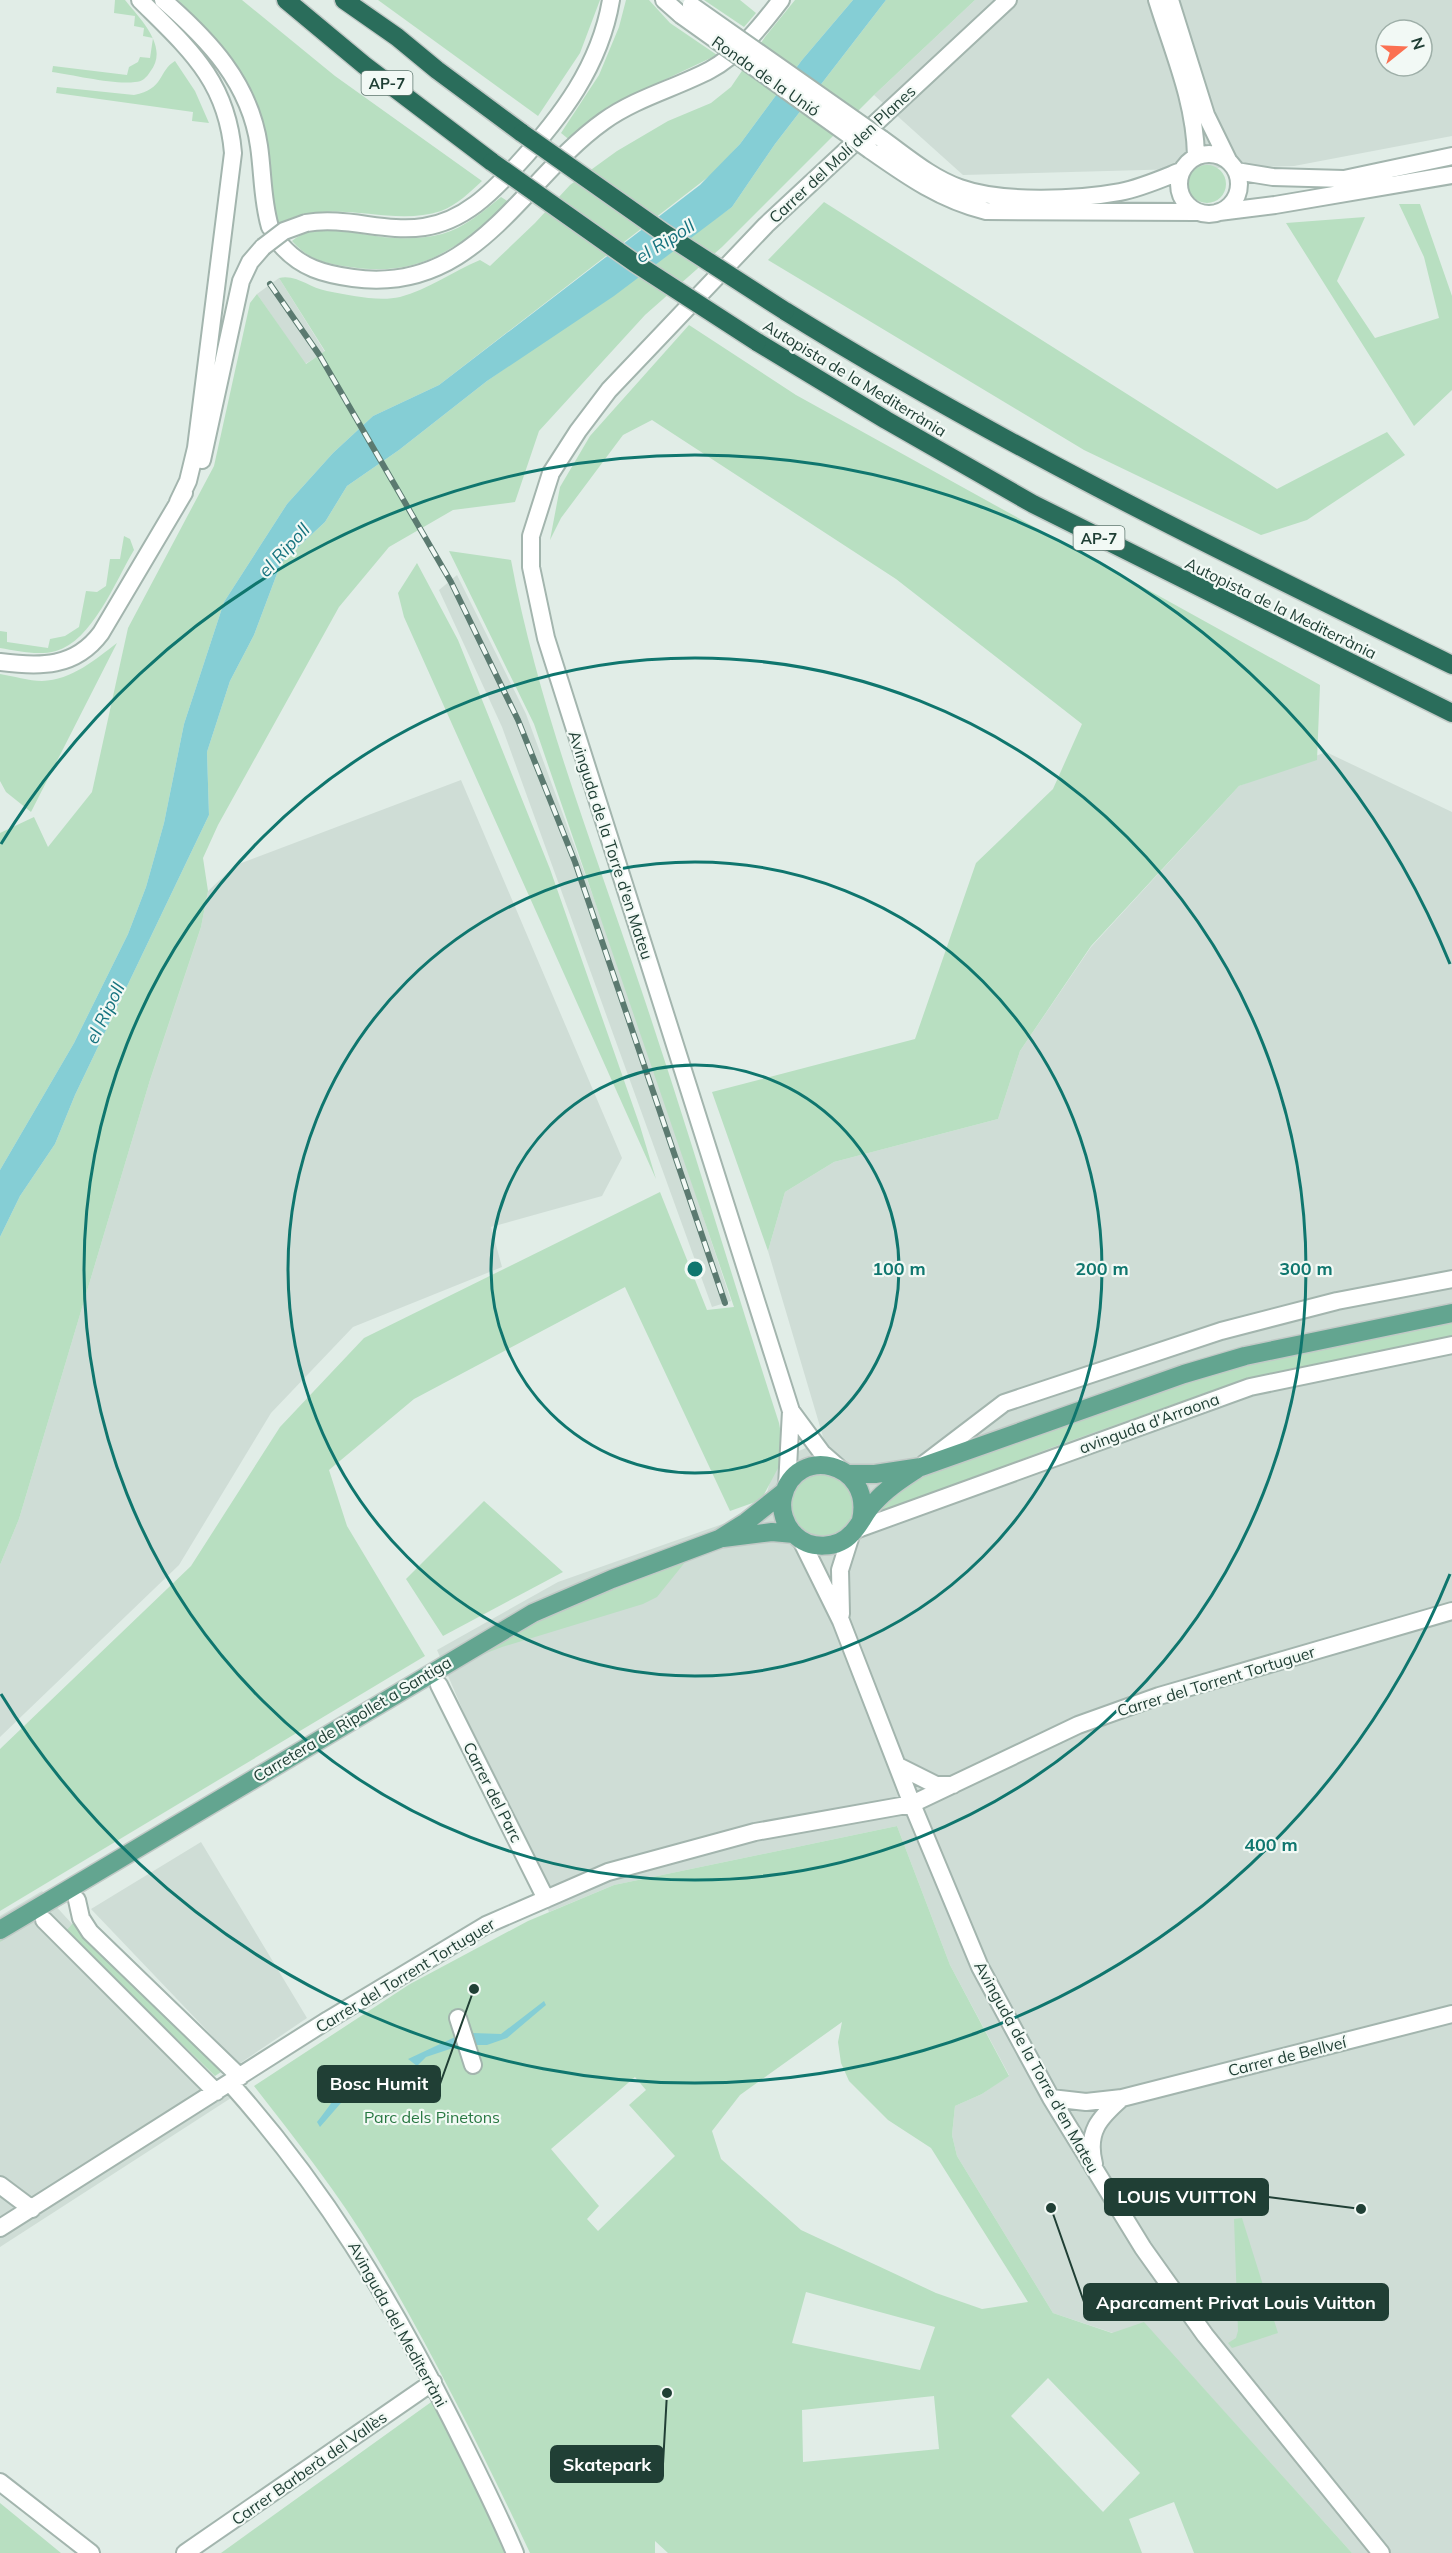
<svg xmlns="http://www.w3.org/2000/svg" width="1452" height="2553" viewBox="0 0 1452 2553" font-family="Mulish,sans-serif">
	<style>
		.built { fill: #cfddd6; fill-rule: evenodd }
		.green { fill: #b8dfc1; fill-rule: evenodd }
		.water { fill: #85ced5 }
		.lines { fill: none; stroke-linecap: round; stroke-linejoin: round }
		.minor-casing { stroke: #a3b5ae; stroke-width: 20 }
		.major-casing { stroke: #c1c9c6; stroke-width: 21 }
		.highway-casing { stroke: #c1c9c6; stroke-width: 21 }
		.minor { stroke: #fff; stroke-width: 16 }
		.major { stroke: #63a590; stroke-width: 18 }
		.highway { stroke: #2a6d5b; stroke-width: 18 }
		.rail-casing { stroke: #5b7a70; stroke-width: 6 }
		.rail { stroke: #f2f9f5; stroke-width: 4; stroke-dasharray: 11; stroke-linecap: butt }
		.minor-bridge-casing { stroke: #a3b5ae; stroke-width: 20; stroke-linecap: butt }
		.highway-bridge-casing { stroke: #c1c9c6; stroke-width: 21; stroke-linecap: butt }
		.minor-bridge { stroke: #fff; stroke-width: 16 }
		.highway-bridge { stroke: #2a6d5b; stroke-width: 18 }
		.ring { fill: none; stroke: #0f766e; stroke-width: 3 }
		.labels { text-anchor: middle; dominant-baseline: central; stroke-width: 4.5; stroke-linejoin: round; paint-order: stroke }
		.shield { fill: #f2f9f5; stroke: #5f776f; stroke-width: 1.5 }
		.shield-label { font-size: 15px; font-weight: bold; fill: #203f35 }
		.street-label { font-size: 16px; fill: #203f35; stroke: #f2f9f5 }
		.park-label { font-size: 16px; fill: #287842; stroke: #f2f9f5 }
		.water-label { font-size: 18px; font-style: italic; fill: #16737f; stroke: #f2f9f5 }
		.centre { fill: #0f766e; stroke: #f2f9f5; stroke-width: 3 }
		.ring-label { font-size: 18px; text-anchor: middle; font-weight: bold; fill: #0f766e; stroke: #f2f9f5; stroke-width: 4.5; stroke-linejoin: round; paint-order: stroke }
		.leader { fill: none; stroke: #203f35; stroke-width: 2 }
		.callout-dot { fill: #203f35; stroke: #f2f9f5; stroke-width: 2 }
		.callout { fill: #203f35; stroke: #203f35; stroke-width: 2 }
		.callout-label { font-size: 18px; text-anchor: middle; font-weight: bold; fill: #fff }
	</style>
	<rect width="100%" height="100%" fill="#e1ede7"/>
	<!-- built -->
	<path class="built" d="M975 0H1452V136L1294 166 963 175 874 95ZM1386 30H1422V66H1386Z
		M279 278 325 352 305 364 257 294Z
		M457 575 526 714 635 1010 731 1301 712 1307 502 727 439 590Z
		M1326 752 1452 812V2553H1352L1183 2366 1113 2333 1053 2313 957 2156 952 2135 955 2106 982 2094 1009 2075 950 1965 897 1826 614 1885 549 1912 437 1650 558 1582 734 1520 766 1496 776 1461 824 1440 768 1251 785 1192 834 1162 998 1119 1020 1051 1091 947 1239 786Z
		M461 780 622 1158 602 1196 491 1227 502 1267 353 1327 271 1413 179 1565 0 1737V1565L19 1519 150 1080 201 927 208 891 236 865Z
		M201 1842 307 2018 239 2064 91 1909Z
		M42 1891 231 2098 0 2247V1916Z"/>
	<!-- green -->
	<path class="green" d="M115 0H125C140 19 170 47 150 72 147 77 142 82 135 82 115 85 74 75 52 72L53 66 127 75 129 67 138 62 140 57 150 58 153 38 143 36 144 28 134 26 135 16 114 13Z
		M178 0H242L335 76 482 181C470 192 457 205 441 211 389 228 331 195 278 224 271 197 271 170 267 142 258 82 220 41 178 0Z
		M378 0H600L580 53 538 116Z
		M626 0H649L670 23 717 55 607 107 572 142 561 133 599 75 619 27Z
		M704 0H740L756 13 744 27Z
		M795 0H853L802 60 740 144 712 174 439 385 373 416 333 453 287 504 224 602 184 724 164 823 146 887 128 934 74 1043 0 1170V833L34 817 48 847 92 792 128 628 214 466 250 303 257 294 306 364 325 351 279 278C297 274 309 288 327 291 349 295 378 302 400 297 428 290 453 271 480 260L490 266 535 223 570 185 617 151 668 121 711 103 731 87 765 37Z
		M886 0H975L874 95 722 247 645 315 539 431 515 502 453 510 389 547 339 607 218 825 203 858 208 891 201 927 150 1080 19 1519 0 1565V1237L20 1196 55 1144 75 1095 209 815 207 752 230 681 254 635 281 563 325 522 347 486 399 450 487 381 732 207 775 144Z
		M175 61 195 91 209 123 192 121 193 112 56 93 57 87 134 95C165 89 158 71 175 61Z
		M1188 184a19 19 0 1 1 38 0a19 19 0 1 1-38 0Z
		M501 197 512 204C457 246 424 278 350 267 324 263 310 261 292 241 316 221 354 234 382 237 402 239 423 239 442 234 464 228 484 211 501 197Z
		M824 202 1277 489 1387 432 1405 455 1307 520 1261 535 1084 450 768 260Z
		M1399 204H1420L1452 296V390L1414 426 1286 223 1365 217 1337 281 1375 338 1439 318 1424 257Z
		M689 325 796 395 1320 685 1317 760 1239 786 1091 946 1020 1051 998 1119 834 1162 785 1192 768 1251 712 1092 915 1039 976 863 1053 789 1082 724 896 579 652 420 623 435 561 518 550 540 560 487 590 436Z
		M124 536 130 539 134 550C115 582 92 641 56 651 38 656 18 651 0 648V631L7 632V642L48 648 50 639 65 636 79 627 86 591 97 592 106 586 110 559H120Z
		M449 551 511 560C538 706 593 845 640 986 689 1131 732 1278 779 1423L785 1455 761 1500 730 1511 625 1287 414 1399 329 1470 347 1526 425 1656 0 1911V1749L191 1566 280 1427 364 1338 660 1192 707 1310 734 1307 534 724Z
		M417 563 458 640 550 869 640 1126 656 1179 404 617 398 593Z
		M117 643 31 812 6 792 0 781V674C13 676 29 681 42 681 72 680 96 659 117 643Z
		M1452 1319V1338L1248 1378 1053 1447 872 1518 880 1503 910 1481 1237 1365Z
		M829 1472C835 1476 844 1481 848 1486 862 1506 847 1539 823 1540 816 1540 807 1536 800 1535L785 1496 797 1478Z
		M484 1501 563 1572 443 1636 406 1579Z
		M686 1561 657 1597 643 1604 502 1647 479 1656 0 1942V1939L519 1631 561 1610Z
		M897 1826 950 1965 1009 2076 982 2094 955 2106 952 2135 957 2156 1053 2313 1112 2333 1144 2322 1352 2553H1194L1174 2502 1129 2519 1142 2553H668L655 2541V2553H530C482 2451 431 2350 374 2253 339 2194 296 2140 254 2086L410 1984 528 1921 614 1885ZM842 2022 838 2042 841 2063 849 2081 888 2120 931 2148 1028 2302 982 2309 936 2293 801 2230 721 2159 712 2131 740 2095ZM635 2077 646 2090 629 2105 675 2156 598 2231 587 2219 599 2206 551 2149ZM806 2292 935 2327 920 2370 792 2343ZM1048 2378 1140 2473 1103 2512 1011 2416ZM934 2396 939 2449 803 2462 802 2410Z
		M74 1922 224 2070 215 2076 66 1931Z
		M1242 2218 1278 2333 1232 2348 1228 2343 1236 2338 1238 2331 1234 2219Z
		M434 2400 496 2524 507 2553H221Z
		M0 2503 61 2553H0Z"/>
	<!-- water -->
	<path class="water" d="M853 0H886L775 144 732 207 614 296 487 381 399 450 347 486 325 522 281 563 254 635 230 681 207 752 209 815 75 1095 55 1144 20 1196 0 1237V1170L74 1043 128 934 146 887 164 823 184 724 224 602 287 504 333 453 373 416 439 385 700 185 740 144 802 60Z
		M544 2001 546 2005 507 2038 487 2045H462L426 2057 417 2066 408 2059 453 2038 472 2033 501 2034Z
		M386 2068 393 2074 371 2076 354 2088 320 2127 317 2122C341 2093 344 2073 386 2068Z"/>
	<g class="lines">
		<!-- minor casing -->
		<g class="minor-casing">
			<path id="minor" d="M140 0C188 48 227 80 233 153L196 448 188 481 178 502
				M163 0C209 40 250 83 259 146 263 173 262 200 270 227
				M664 0 681 15
				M1157 0C1173 52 1195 101 1196 156
				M1170 0 1206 115 1228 160
				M882 139C906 156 931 178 960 188 1002 203 1076 200 1120 192 1141 188 1161 179 1181 171
				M870 150C907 176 941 200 986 211L1197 212
				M1179 184a30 30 0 1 1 60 0a30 30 0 1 1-60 0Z
				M1236 171 1273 177 1344 179 1452 156
				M1219 212 1275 205 1452 175
				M306 223C346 216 385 233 424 227 464 221 491 193 517 165 561 117 600 66 611 0
				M281 245C301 268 324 274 353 278 476 295 521 180 604 121 636 98 676 88 710 70 738 55 762 25 781 0
				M202 460 241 281 250 262 263 247
				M0 662C40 667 75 668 101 633L184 493
				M791 1411 822 1453 838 1467
				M924 1464 1004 1403 1221 1331 1337 1301 1452 1279
				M787 1486 791 1411 546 638 531 567V536L551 473 578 431 609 390 766 225 1008 0
				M855 1530 1250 1387 1452 1345
				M801 1540 841 1621 912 1804 980 1967 1051 2098 1143 2248 1205 2335 1381 2553
				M841 1614 840 1570 851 1535
				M439 1685 546 1899
				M898 1766 936 1785H953
				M77 1900 81 1918 90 1932 240 2077
				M44 1920 216 2092
				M458 2018 473 2065
				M230 2083C323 2187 390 2298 452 2421 474 2465 496 2508 515 2553
				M1051 2098 1086 2102 1122 2098 1452 2014
				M1094 2164C1086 2132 1099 2118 1122 2098
				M0 2185 32 2209
				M0 2228 328 2020 486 1925 608 1872 755 1832 912 1804 1078 1725 1159 1696 1452 1611
				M0 2482 91 2553
				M185 2553 433 2382"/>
		</g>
		<!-- major casing -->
		<g class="major-casing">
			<path id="major" d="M849 1474H875L921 1467 1184 1374 1245 1356 1452 1313
				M861 1520C874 1461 795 1444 783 1497 780 1510 785 1526 795 1535 810 1550 838 1549 852 1533 861 1524 865 1512 874 1503 886 1489 902 1479 917 1469
				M723 1538 772 1532 794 1534
				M0 1930 533 1613 612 1579 719 1539 746 1522 785 1491"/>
		</g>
		<!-- highway casing -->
		<g class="highway-casing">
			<path id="highway" d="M286 0 364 65 492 162
				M344 0 397 37 437 70 522 133
				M785 311C999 444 1226 554 1452 665
				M757 342 886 420 1033 504 1452 713"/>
		</g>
		<!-- minor -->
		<use href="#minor" class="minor"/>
		<!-- major -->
		<use href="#major" class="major"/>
		<!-- highway -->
		<use href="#highway" class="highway"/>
		<!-- rail casing -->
		<g class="rail-casing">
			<path id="rail" d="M270 284 320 356 451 582 518 720 575 862 725 1303"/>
		</g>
		<!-- rail -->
		<use href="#rail" class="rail"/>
		<!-- minor-bridge casing -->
		<g class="minor-bridge-casing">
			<path id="minor-bridge" d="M691 5 882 139
				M681 15 870 150
				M263 247 284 231 306 223"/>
		</g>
		<!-- highway-bridge casing -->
		<g class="highway-bridge-casing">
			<path id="highway-bridge" d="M522 133 664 233 785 311
				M492 162 635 263 757 342"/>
		</g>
		<!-- minor-bridge -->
		<use href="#minor-bridge" class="minor-bridge"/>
		<!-- highway-bridge -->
		<use href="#highway-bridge" class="highway-bridge"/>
	</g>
	<!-- distance rings -->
	<g class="ring">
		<circle cx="695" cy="1269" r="204"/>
		<circle cx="695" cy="1269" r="407"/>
		<circle cx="695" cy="1269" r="611"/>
		<path d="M1450 1574A814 814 0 0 1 1 1694M1 844A814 814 0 0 1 1450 964"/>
	</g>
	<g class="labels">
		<!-- shield labels -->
		<g class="shield">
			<rect x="361.5" y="71" width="51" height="24" rx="4.5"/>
			<rect x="1073.5" y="526" width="51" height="24" rx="4.5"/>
		</g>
		<g class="shield-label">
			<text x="387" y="83">AP-7</text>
			<text x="1099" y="538">AP-7</text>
		</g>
		<!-- street labels -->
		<g class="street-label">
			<text transform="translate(766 76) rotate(35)">Ronda de la Unió</text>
			<text transform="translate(842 154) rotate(-43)">Carrer del Molí den Planes</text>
			<text transform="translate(855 378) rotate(31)">Autopista de la Mediterrània</text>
			<text transform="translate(1281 608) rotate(26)">Autopista de la Mediterrània</text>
			<text transform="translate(611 845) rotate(72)">Avinguda de la Torre d'en Mateu</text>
			<text transform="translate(1149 1423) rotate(-20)">avinguda d'Arraona</text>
			<text transform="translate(1216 1681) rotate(-17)">Carrer del Torrent Tortuguer</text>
			<text transform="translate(352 1719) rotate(-31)">Carretera de Ripollet a Santiga</text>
			<text transform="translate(493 1792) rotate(63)">Carrer del Parc</text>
			<text transform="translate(405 1975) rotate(-31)">Carrer del Torrent Tortuguer</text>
			<text transform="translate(1287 2056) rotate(-14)">Carrer de Bellveí</text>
			<text transform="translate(1037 2067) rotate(61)">Avinguda de la Torre d'en Mateu</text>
			<text transform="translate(398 2324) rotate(61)">Avinguda del Mediterràni</text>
			<text transform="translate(309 2468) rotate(-35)">Carrer Barberà del Vallès</text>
		</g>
		<!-- park labels -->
		<g class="park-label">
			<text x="432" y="2117">Parc dels Pinetons</text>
		</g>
		<!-- water labels -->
		<g class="water-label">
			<text transform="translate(665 241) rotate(-32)">el Ripoll</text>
			<text transform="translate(284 550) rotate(-47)">el Ripoll</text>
			<text transform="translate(105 1013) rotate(-64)">el Ripoll</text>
		</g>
	</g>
	<circle cx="695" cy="1269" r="9" class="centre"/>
	<g class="ring-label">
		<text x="899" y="1275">100 m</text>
		<text x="1102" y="1275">200 m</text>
		<text x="1306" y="1275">300 m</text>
		<text x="1271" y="1851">400 m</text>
	</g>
	<!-- callouts -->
	<path class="leader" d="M474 1989L440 2084M1361 2209L1268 2197M1051 2208L1084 2302M667 2393L663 2464"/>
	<g class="callout-dot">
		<circle cx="474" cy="1989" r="6"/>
		<circle cx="1361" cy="2209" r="6"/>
		<circle cx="1051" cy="2208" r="6"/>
		<circle cx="667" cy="2393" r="6"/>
	</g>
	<g class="callout">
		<rect x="318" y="2066" width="122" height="36" rx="6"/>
		<rect x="1105" y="2179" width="163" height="36" rx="6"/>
		<rect x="1084" y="2284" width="304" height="36" rx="6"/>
		<rect x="551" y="2446" width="112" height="36" rx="6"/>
	</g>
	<g class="callout-label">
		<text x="379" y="2090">Bosc Humit</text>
		<text x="1187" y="2203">LOUIS VUITTON</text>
		<text x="1236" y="2309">Aparcament Privat Louis Vuitton</text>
		<text x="607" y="2471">Skatepark</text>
	</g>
	<!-- north arrow -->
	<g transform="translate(1404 48) rotate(72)"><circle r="28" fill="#f2f9f5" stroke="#9eafa8" stroke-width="1.5"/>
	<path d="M0-4.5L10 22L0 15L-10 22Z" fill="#fb7051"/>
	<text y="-9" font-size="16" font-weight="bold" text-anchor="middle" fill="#203f35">N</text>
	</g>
</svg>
